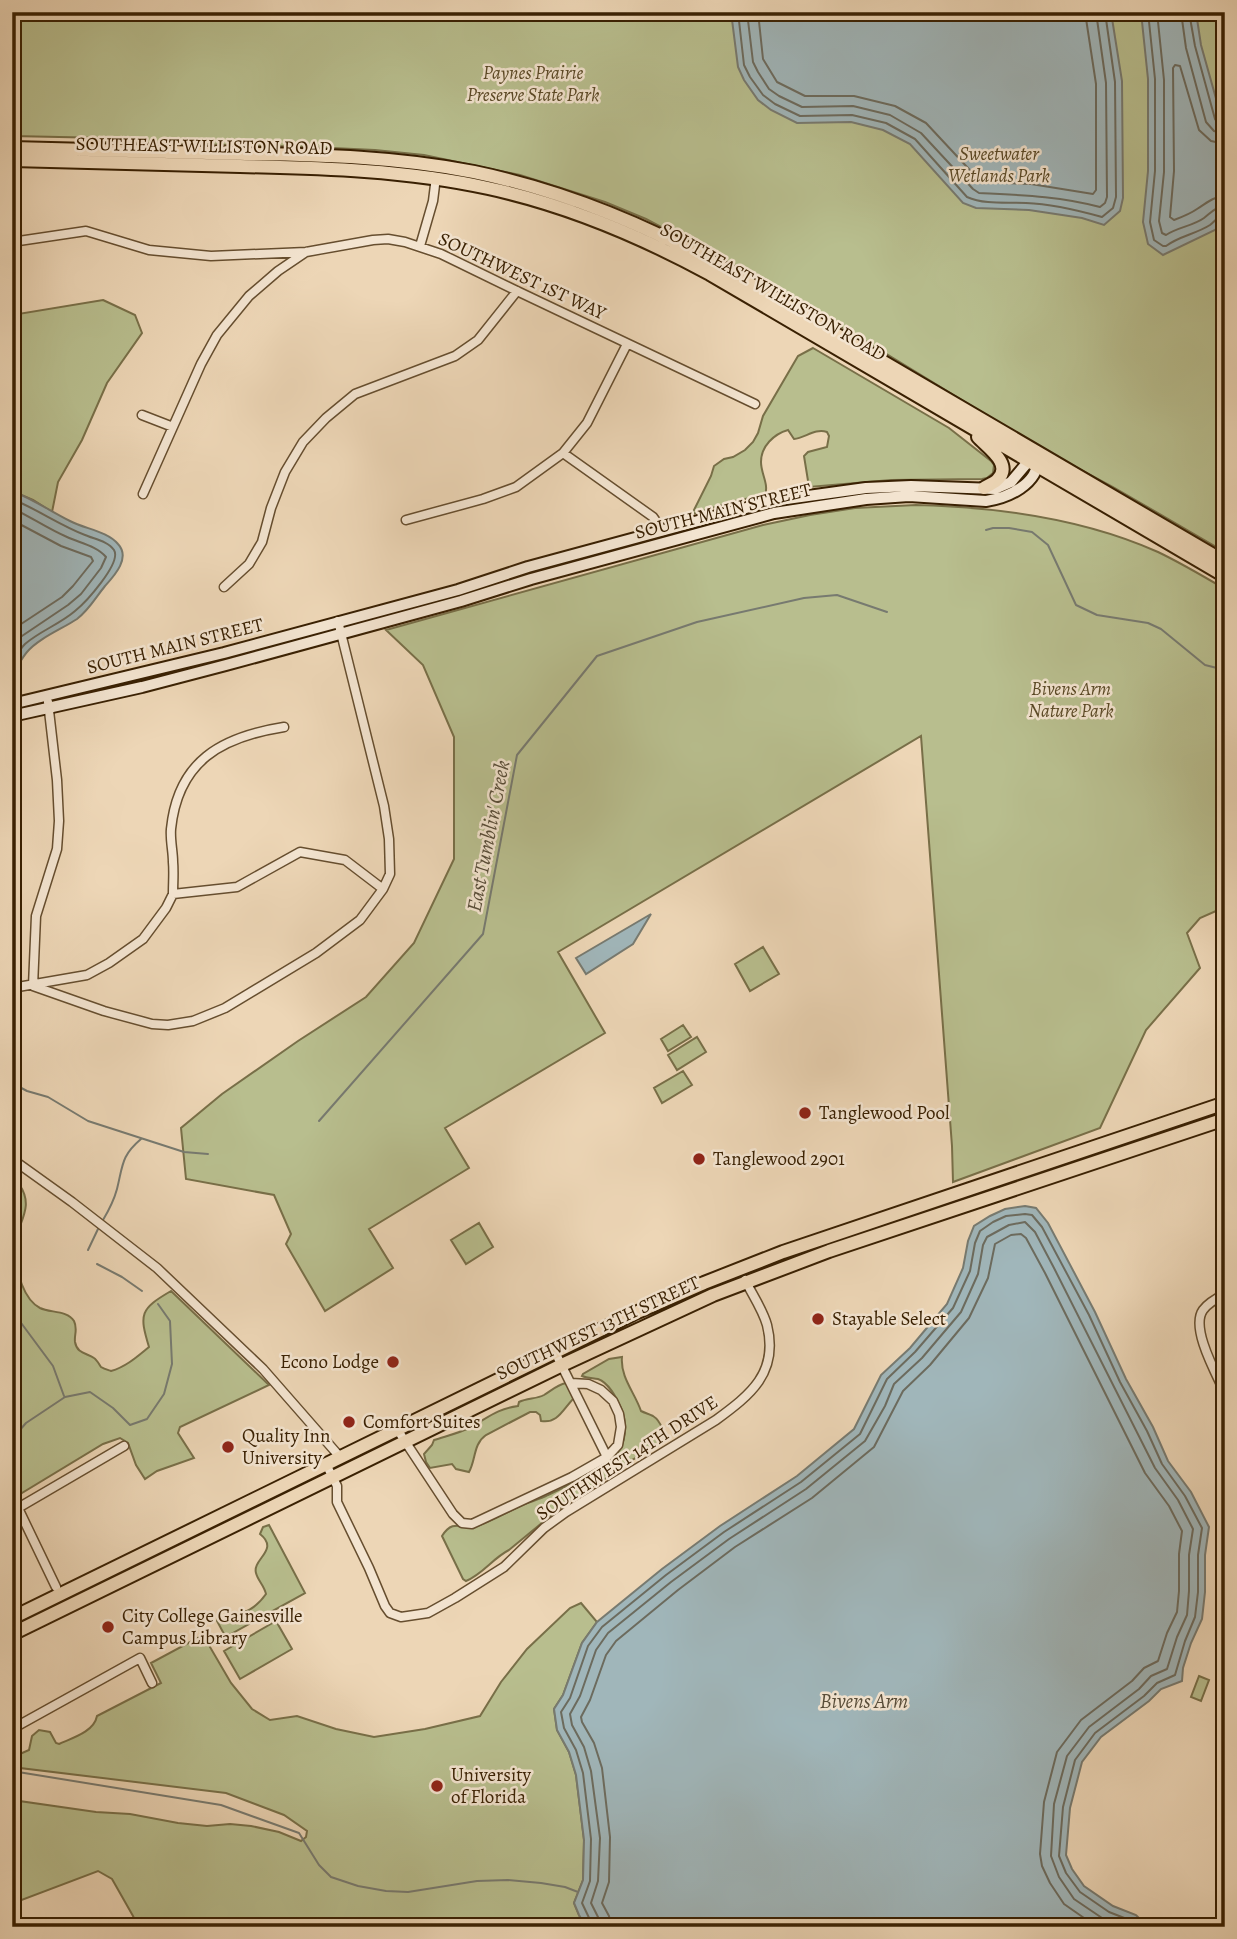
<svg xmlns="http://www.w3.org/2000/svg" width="1237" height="1939" viewBox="0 0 1237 1939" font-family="Alegreya,serif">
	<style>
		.green { fill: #b8be8e; stroke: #786f48; stroke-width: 2 }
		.water { fill: #a0b6ba; stroke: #777a70; stroke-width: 2 }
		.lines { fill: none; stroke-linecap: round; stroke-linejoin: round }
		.shore { stroke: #6c6b5e; stroke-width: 2 }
		.stream { stroke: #777a70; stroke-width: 2 }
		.minor-casing { stroke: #664e2f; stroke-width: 11 }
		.secondary-casing { stroke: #392002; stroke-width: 14 }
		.primary-casing { stroke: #392002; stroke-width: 16 }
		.trunk-casing { stroke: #392002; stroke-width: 16 }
		.minor { stroke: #f3e4d0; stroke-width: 8 }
		.secondary { stroke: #f3e4d0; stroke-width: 10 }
		.primary { stroke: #edd6b6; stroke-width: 12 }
		.trunk { stroke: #edd6b6; stroke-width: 12 }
		.poi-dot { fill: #8f2418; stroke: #f3e4d0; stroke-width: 2.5 }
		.labels { text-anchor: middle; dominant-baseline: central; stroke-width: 5; stroke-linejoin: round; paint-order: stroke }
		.park-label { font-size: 19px; font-style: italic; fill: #594825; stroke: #f3e4d0 }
		.street-label { font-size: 19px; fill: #392002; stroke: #f3e4d0 }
		.poi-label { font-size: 19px; fill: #392002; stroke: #f3e4d0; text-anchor: start }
		.water-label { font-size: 21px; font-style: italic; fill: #584d39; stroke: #f3e4d0 }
	</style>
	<rect width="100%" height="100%" fill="#edd6b6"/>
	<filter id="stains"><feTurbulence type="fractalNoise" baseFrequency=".00286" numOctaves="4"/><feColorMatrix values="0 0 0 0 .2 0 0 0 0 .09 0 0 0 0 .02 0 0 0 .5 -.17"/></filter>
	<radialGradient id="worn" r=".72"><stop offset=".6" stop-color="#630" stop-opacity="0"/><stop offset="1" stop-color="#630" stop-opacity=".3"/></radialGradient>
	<!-- green -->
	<path class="green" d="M12 12H1225V552L1113 487 1040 448 867 342 756 277 646 219 605 202 520 175 424 155 375 150 311 147 106 142V138L12 136Z
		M103 300 135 315 142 333 107 383 82 440 58 482 52 512 33 500 12 491V315Z
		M813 348 949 428 991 461 994 465 993 473 987 478 982 479 891 480 809 487 804 456 808 452 827 447 829 436 827 432C815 428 805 438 794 439L788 430C774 434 761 446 761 462 761 474 769 484 765 495L735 501 692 514 711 476 714 466 724 459 733 457 745 450 753 442 758 433 763 416 798 356Z
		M916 505C998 507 1082 518 1158 552 1181 563 1203 576 1225 589V907L1200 918 1187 933 1200 968 1146 1030 1100 1128 953 1182 952 1146 921 736 558 952 605 1033 445 1128 469 1168 369 1229 393 1268 325 1311 286 1244 291 1234 274 1195 186 1179 181 1128 222 1094 298 1041 366 997 414 943 454 859V737L423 665 386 630 763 525 810 515 855 508Z
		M763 947 779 974 750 991 735 964Z
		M683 1025 691 1037 668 1051 661 1039Z
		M697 1037 706 1052 677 1070 668 1055Z
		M683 1071 692 1085 662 1103 654 1088Z
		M12 1184H19C38 1211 11 1227 15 1255 17 1272 23 1299 40 1308 50 1313 67 1310 74 1321 78 1329 74 1335 75 1342 77 1354 87 1353 94 1358 97 1360 99 1364 101 1367 104 1369 108 1370 111 1371 126 1367 138 1356 149 1347 139 1314 140 1309 171 1291L269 1385 180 1427 178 1433 194 1458 157 1471 145 1479 136 1465 128 1443 120 1438 103 1444 12 1499Z
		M479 1223 493 1247 466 1264 451 1240Z
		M622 1357C620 1377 635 1393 641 1411 645 1413 649 1414 653 1416 661 1421 666 1435 663 1443L630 1461 599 1483 565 1504 509 1550C493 1558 483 1574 466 1581L463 1579 442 1536C454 1517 463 1531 480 1525 493 1520 505 1513 518 1507 528 1502 539 1500 548 1495 564 1488 613 1462 620 1449 627 1436 626 1420 621 1408 616 1397 609 1383 598 1379 593 1378 587 1378 582 1376L583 1374 609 1359Z
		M566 1383 574 1398C563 1409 558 1424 541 1421L540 1415 536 1412H530L486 1435C473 1444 476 1460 469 1472L456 1469 452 1464 430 1468 426 1462 424 1454 432 1445 434 1440C446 1436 460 1433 471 1427 489 1417 497 1409 518 1406L519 1402C527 1398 537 1399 544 1395 552 1390 557 1385 566 1383Z
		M269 1525 305 1593 231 1634H224L217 1621 218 1618C240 1612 251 1615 266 1594 264 1585 258 1581 256 1573 252 1559 280 1550 260 1534L263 1527Z
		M581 1603 597 1622 582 1643 563 1695 554 1709 557 1730 569 1752 576 1775 584 1840 583 1880 574 1903 579 1915 586 1927H138L133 1916 112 1879 98 1871 19 1901 12 1882V1800L96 1812 130 1814 178 1823 207 1826 230 1824 251 1826 279 1832 301 1841 306 1837 307 1831 284 1815 226 1793 12 1767V1743L20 1754 29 1750 32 1736 39 1730 50 1732 56 1743 59 1744C72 1738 94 1732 97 1716L161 1683 151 1663 203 1635 231 1683 252 1709 270 1720 297 1716 336 1729 374 1737 425 1729 480 1716 501 1682 527 1649 570 1608Z
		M276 1621 292 1649 240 1679 224 1651Z
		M1199 1676 1209 1680 1201 1701 1191 1697Z"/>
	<!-- water -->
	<path class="water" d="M731 12H1111L1122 81 1123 198 1120 211 1104 225 1082 218 1029 210 976 208 963 203 910 144 883 130 851 122 797 123 771 110 758 100 744 80 738 67Z
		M1141 12H1196L1201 45 1224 127 1225 220 1215 230 1163 255 1148 244 1143 222 1148 171V79Z
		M12 491C33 499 50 511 70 521 85 529 107 531 118 544 131 558 114 576 105 586 96 597 89 610 77 619 62 629 39 638 27 652 22 658 17 667 12 674Z
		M651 914 633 944 586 974 576 958Z
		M1025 1206 1036 1208 1048 1223 1095 1312 1126 1379 1153 1427 1168 1461 1191 1492 1209 1527 1205 1555V1592L1202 1619 1191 1643 1183 1668 1182 1681 1161 1689 1149 1701 1101 1737 1082 1762 1070 1808 1066 1855 1072 1869 1084 1886 1113 1906 1136 1915 1148 1927H586L579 1915 574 1903 583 1880 584 1840 576 1775 569 1752 557 1730 554 1709 563 1695 582 1643 597 1622 662 1569 720 1526 797 1476 854 1429 881 1375 910 1348 947 1304 963 1268 968 1241 974 1226 990 1216 1005 1209Z"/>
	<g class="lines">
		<!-- shore -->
		<path class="shore" d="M738 12 744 65 750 77 763 95 775 104 800 116 852 115 886 123 915 139 967 197C985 205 1007 202 1026 203 1052 204 1077 210 1102 217L1113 208 1116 197 1115 82 1105 12
			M747 12 753 62 758 72 769 89 779 96 802 107 853 106 890 115 921 133 973 189 979 193C1020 195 1060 196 1100 207L1105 203 1107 197 1106 83 1096 12
			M758 12 763 59 777 82 805 96H854L895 106 926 123 981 182 1031 184 1093 194 1096 190V84L1085 12
			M1148 12 1155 79V171L1150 222 1154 240 1163 246H1166C1179 236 1196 234 1210 225 1216 220 1217 217 1225 215
			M1157 12 1164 80V172L1159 221 1162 233 1166 235C1178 227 1193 226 1204 218 1212 212 1215 207 1225 207
			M1181 12 1186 48 1206 122 1214 131 1225 134
			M1189 12 1195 46 1215 119 1218 124 1225 125
			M1225 144 1211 141 1199 130 1180 66 1175 65 1173 68 1174 171 1170 217 1174 220C1182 217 1190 214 1197 209 1207 203 1212 197 1225 196
			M12 499C37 509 59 525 85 535 94 539 108 541 114 550 122 563 85 603 75 611 60 624 40 631 25 644 20 649 16 656 12 662
			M12 508C31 517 48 529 67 537 80 543 97 546 106 557L101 568 81 594 68 605 19 638 12 646
			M12 520 61 546 91 557 93 561 73 586 62 597 12 630
			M591 1927V1922L582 1903 590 1881 591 1839 583 1773 576 1750 564 1728 561 1712 570 1698 588 1646 602 1627 666 1575 724 1532 801 1482 860 1434 887 1379 915 1352 953 1308 970 1271 975 1243 980 1231 993 1222 1006 1216 1025 1214 1032 1215 1042 1227 1089 1315 1120 1382 1147 1431 1162 1464 1185 1496 1202 1528 1198 1555V1592L1195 1617 1185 1641 1175 1675 1157 1683 1144 1696 1095 1733 1075 1760 1063 1807 1059 1856 1066 1873 1080 1892 1109 1912 1132 1921 1138 1927
			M600 1927 599 1919 591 1903 598 1881 600 1838 591 1771 584 1747 572 1725 570 1714 580 1696 596 1650 608 1633 671 1582 729 1539 806 1489 865 1441 885 1406 894 1384 922 1358 961 1312 978 1274 983 1245 987 1237 1009 1225 1025 1222 1035 1232 1054 1268 1155 1468 1178 1500 1193 1529 1189 1555V1591L1187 1615 1177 1637 1167 1669 1151 1676 1139 1689 1089 1727 1067 1756 1054 1804 1051 1856 1059 1877 1074 1899 1105 1920 1122 1927
			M611 1927 609 1916 602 1903 609 1882 610 1837 602 1768 594 1743 582 1722 581 1717 590 1700 606 1655 616 1641 678 1590 735 1547 812 1498 874 1447 903 1391 930 1365 969 1318 988 1278 995 1244 1011 1235 1021 1234 1026 1238 1045 1273 1145 1473 1169 1506 1182 1531 1179 1554V1591L1177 1612 1167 1633 1158 1661 1144 1668 1132 1681 1081 1720 1057 1752 1044 1802 1040 1854 1042 1866 1050 1883 1064 1904 1097 1927"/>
		<!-- stream -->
		<path class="stream" d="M986 530 993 528H1009L1032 532 1048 545 1076 605 1097 615 1148 623 1161 629 1205 665 1225 670
			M12 1083 27 1091 48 1097 88 1121 184 1152 208 1154
			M319 1121 483 934 517 755 597 656 697 622 804 598 837 595 887 612
			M103 1220C109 1210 114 1200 117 1189 123 1165 121 1156 141 1139
			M88 1250 98 1229
			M97 1264 122 1277 142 1291
			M12 1308 13 1312 53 1366 64 1396
			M12 1439 26 1423 65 1397 90 1392 113 1408 130 1425 147 1419 164 1394 172 1364 170 1321 158 1304
			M12 1771 221 1805 299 1833 319 1865 331 1877 358 1886 386 1891 408 1892 477 1881 508 1880 541 1883 565 1887 578 1892"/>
		<!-- minor casing -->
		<g class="minor-casing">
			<path id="minor" d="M12 242 86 231 149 250 211 256 306 252 373 240 388 239 405 242 441 254 517 291 755 404
				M420 246 433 201 436 177
				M142 415 173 427
				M563 453 653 517 663 531
				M143 494 201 364 217 335 249 296 278 271 306 252
				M406 520 483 499 516 487 563 453 587 423 627 344
				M224 587 249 564 262 542 271 508 285 472 303 442 326 418 355 394 455 356 478 340 517 291
				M48 702 57 780 59 821 57 849 36 916 33 986 104 1011 152 1024 168 1025 193 1021 225 1008 316 953 360 920 383 889 390 874 389 839 384 806 338 621
				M173 894C173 883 174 872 173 862 173 851 170 840 171 829 178 761 221 737 284 727
				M12 988 87 975 109 963 143 939 166 908 173 894 237 887 300 852 345 860 383 889
				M12 1159 72 1202 157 1268 263 1369 340 1457
				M1225 1294C1217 1298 1208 1303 1203 1310 1190 1328 1217 1375 1225 1393
				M555 1352 607 1457
				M397 1429 453 1514 462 1523 472 1524 572 1477 607 1457 618 1445 621 1427 619 1414 613 1401 601 1390 588 1384 571 1383
				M326 1464 337 1486V1502L369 1568 385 1606 390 1613 401 1617 428 1613 455 1598 504 1567 544 1528 566 1512 716 1420C750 1395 779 1373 767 1325 763 1310 752 1294 745 1280
				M56 1587 18 1508 124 1446
				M12 1729 140 1658 152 1683"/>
		</g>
		<!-- secondary casing -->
		<g class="secondary-casing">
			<path id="secondary" d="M12 704 224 653 458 590 528 567 772 501 866 488 911 486 995 489 1011 482 1033 456
				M12 716 142 687 226 665 461 601 531 579 774 513 866 499 909 496 986 501C1008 498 1038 484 1038 459"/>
		</g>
		<!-- primary casing -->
		<g class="primary-casing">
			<path id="primary" d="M12 1618 633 1314 704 1283 783 1252 1225 1103
				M12 1634 562 1365 713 1295 829 1251 1225 1119"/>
		</g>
		<!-- trunk casing -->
		<g class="trunk-casing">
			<path id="trunk" d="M12 148C90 150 168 152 246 154 323 155 398 157 474 172 560 190 640 222 716 264L1225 562
				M12 160C88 162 164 164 240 166 324 168 406 170 488 188 567 205 640 236 710 274L1225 576
				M978 437C987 447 1013 464 998 479 995 483 988 485 984 488"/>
		</g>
		<!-- minor -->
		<use href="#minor" class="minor"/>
		<!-- secondary -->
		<use href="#secondary" class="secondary"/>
		<!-- primary -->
		<use href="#primary" class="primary"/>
		<!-- trunk -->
		<use href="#trunk" class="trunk"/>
	</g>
	<!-- markers -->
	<g class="poi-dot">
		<circle cx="805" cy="1113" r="7"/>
		<circle cx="699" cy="1159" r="7"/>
		<circle cx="818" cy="1319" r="7"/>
		<circle cx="393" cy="1362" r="7"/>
		<circle cx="349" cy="1422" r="7"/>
		<circle cx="228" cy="1447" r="7"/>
		<circle cx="108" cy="1627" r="7"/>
		<circle cx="437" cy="1786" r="7"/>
	</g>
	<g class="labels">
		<!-- park labels -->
		<g class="park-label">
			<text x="533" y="73">Paynes Prairie<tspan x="533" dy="22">Preserve State Park</tspan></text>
			<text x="999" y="154">Sweetwater<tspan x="999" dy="22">Wetlands Park</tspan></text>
			<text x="1071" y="689">Bivens Arm<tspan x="1071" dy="22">Nature Park</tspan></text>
		</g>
		<!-- street labels -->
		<g class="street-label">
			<text transform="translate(204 146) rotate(1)">SOUTHEAST WILLISTON ROAD</text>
			<text transform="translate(522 276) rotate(25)">SOUTHWEST 1ST WAY</text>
			<text transform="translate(773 292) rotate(30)">SOUTHEAST WILLISTON ROAD</text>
			<text transform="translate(723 511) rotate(-14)">SOUTH MAIN STREET</text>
			<text transform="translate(175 646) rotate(-14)">SOUTH MAIN STREET</text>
			<text transform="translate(598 1328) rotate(-25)">SOUTHWEST 13TH STREET</text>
			<text transform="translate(627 1458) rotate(-33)">SOUTHWEST 14TH DRIVE</text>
		</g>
		<!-- poi labels -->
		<g class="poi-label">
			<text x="819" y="1113">Tanglewood Pool</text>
			<text x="713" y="1159">Tanglewood 2901</text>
			<text x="832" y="1319">Stayable Select</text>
			<text x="379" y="1362" text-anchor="end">Econo Lodge</text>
			<text x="363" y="1422">Comfort Suites</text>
			<text x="242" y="1436">Quality Inn<tspan x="242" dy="22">University</tspan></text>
			<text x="122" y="1616">City College Gainesville<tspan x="122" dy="22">Campus Library</tspan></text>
			<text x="451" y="1775">University<tspan x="451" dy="22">of Florida</tspan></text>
		</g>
		<!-- water labels -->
		<g class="water-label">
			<text transform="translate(488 836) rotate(-79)">East Tumblin' Creek</text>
			<text x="864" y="1701">Bivens Arm</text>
		</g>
	</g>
	<!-- margin -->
	<rect width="1237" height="1939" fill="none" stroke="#edd6b6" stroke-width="42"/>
	<rect x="14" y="14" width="1209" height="1911" fill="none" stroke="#392002" stroke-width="3.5"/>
	<rect x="21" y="21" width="1195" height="1897" fill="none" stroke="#392002" stroke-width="2"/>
	<rect width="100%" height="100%" filter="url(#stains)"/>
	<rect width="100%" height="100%" fill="url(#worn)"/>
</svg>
